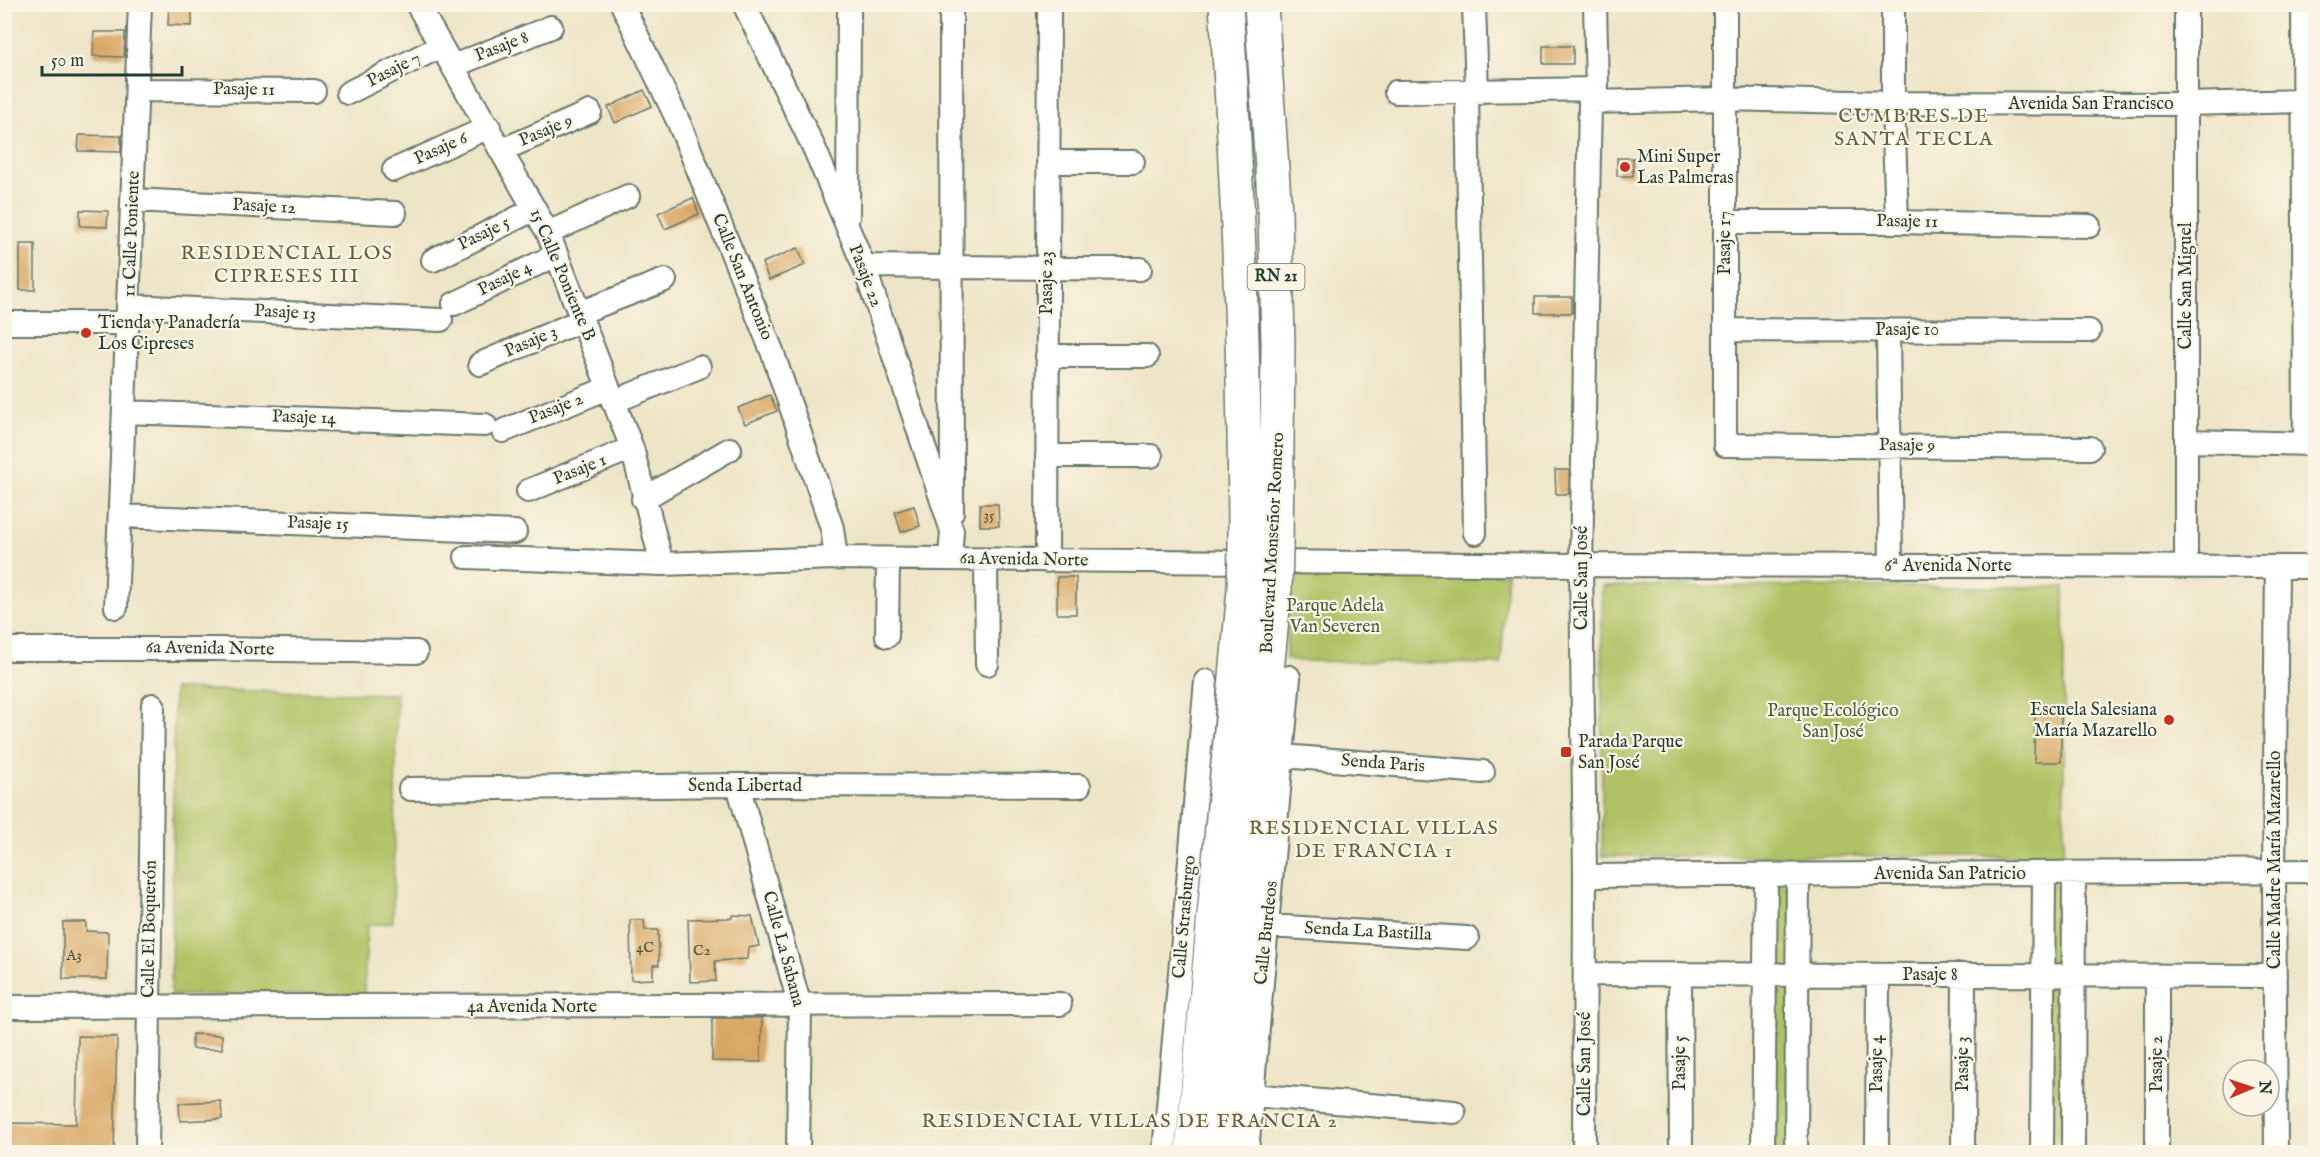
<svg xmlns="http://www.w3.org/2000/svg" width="2320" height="1157" viewBox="0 0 2320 1157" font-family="'IM FELL English',serif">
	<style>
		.green { fill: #b0c265; stroke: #68804c; stroke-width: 1.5 }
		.building { fill: #d8a763 }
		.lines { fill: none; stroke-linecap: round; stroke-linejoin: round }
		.minor-casing { stroke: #677867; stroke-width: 26 }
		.highway-casing { stroke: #677867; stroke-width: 36 }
		.minor { stroke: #fff; stroke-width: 22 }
		.highway { stroke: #fff; stroke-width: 33 }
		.highway-bridge-casing { stroke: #677867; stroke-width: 36; stroke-linecap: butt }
		.highway-bridge { stroke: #fff; stroke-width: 33 }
		.poi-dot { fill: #c8321e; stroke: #fcf5e5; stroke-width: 2 }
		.labels { text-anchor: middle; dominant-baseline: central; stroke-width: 4.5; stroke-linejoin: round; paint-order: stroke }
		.number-label { font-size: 15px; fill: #4d5840 }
		.shield { fill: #fcf5e5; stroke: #617469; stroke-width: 1.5 }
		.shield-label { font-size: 16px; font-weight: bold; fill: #1f3d34 }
		.street-label { font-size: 18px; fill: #1f3d34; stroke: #fcf5e5 }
		.poi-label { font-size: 18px; fill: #1f3d34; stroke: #fcf5e5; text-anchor: start }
		.park-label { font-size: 18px; fill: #435e40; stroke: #fcf5e5 }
		.neighbourhood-label { font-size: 20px; letter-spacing: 1.5px; fill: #606244; stroke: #fcf5e5 }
	</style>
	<rect width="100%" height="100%" fill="#fcf5e5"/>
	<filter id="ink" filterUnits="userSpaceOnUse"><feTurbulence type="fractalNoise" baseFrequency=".0167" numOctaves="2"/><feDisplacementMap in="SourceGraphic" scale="12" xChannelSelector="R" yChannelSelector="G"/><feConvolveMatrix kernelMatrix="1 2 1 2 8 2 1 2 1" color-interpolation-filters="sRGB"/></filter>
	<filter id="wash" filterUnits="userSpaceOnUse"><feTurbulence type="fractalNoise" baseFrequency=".008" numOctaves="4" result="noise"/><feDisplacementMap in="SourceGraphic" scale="24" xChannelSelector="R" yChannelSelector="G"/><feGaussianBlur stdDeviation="1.35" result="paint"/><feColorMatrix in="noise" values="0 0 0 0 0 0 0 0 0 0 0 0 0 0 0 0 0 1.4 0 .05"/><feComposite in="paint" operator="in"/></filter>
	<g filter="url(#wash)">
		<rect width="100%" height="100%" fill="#eee5c7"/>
		<!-- green -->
		<path class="green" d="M1290 571 1507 574 1501 664 1295 661 1286 659Z
			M1602 586 2064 587V856H1602Z
			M174 689 397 694 393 922 367 926 364 994 171 995Z
			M1766 885H1798L1796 1152H1763Z
			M2044 885H2074L2073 1152H2043Z"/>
		<g id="blocks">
			<!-- building -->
			<path class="building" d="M169 4H192V26L168 25Z
				M94 32H125L124 57 93 56Z
				M1543 46H1573V64H1543Z
				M644 90 652 106 615 123 608 107Z
				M79 135 121 136V152L78 151Z
				M1617 158H1633V176H1617Z
				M693 198 699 214 665 229 658 213Z
				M80 210 108 211 107 227 80 226Z
				M20 244H35V290H20Z
				M798 248 805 265 769 280 762 263Z
				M1535 297H1572V313H1535Z
				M770 395 777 411 745 424 738 408Z
				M1555 470H1569V494H1556Z
				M980 504H998L999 526H980Z
				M914 506 920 526 901 532 895 512Z
				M1057 577H1076V614H1057Z
				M2035 713H2061V762H2034Z
				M732 915 752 916 759 946 748 948 747 959 715 961 716 981 690 982 688 919 732 918Z
				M630 920H644L645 930H658L659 965H653V979L631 980Z
				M63 922H86V931L108 932 107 979H63Z
				M712 1018H762L761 1062 712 1061Z
				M192 1034 222 1035V1049H192Z
				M78 1036 117 1037 114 1152H4V1123L76 1124Z
				M221 1101 222 1119 180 1121 179 1103Z"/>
		</g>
	</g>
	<g filter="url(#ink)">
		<use href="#blocks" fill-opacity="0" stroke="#677867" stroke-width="1.5"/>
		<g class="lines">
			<!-- minor casing -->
			<g class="minor-casing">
				<path id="minor" d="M417 4 548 233 632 448 662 564
					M622 4 679 123 772 351 832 528 836 558
					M744 4 815 150 864 266 952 531 950 559
					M951 4 952 512
					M1474 4 1477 93
					M1725 4V445L2090 448
					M1893 4V103L1897 222
					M2186 4V567
					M2303 4 2305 443
					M453 66 551 27
					M137 90 314 91
					M1396 92 1597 89
					M348 93 441 46
					M1467 93 1475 533
					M1590 102 1725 99 1893 103 2185 104 2303 101
					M502 150 590 112
					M1048 162H1133
					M394 170 489 127
					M133 200 395 213
					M846 222 848 217 849 4
					M1725 222H1897L2089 226
					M548 233 628 196
					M433 260 535 209
					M864 266 1140 269
					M454 304 556 255
					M129 306 441 320
					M579 313 665 280
					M4 323H128
					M1725 330 2089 331
					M1888 330 1891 566
					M1047 356H1147
					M480 364 582 320
					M613 402 699 367
					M124 412 485 425
					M503 431 608 388
					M2187 441 2316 444
					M1047 456H1151
					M528 491 632 448
					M643 499 730 449
					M120 516 515 532
					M466 557 662 564 836 558 1581 565 2316 567
					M986 560 987 664
					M1047 561 1049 4
					M116 607 140 4
					M887 636 888 559
					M4 649H216L416 652
					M1283 756 1483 772
					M738 785 800 1006 798 1152
					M410 789 738 785 1079 786
					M1585 876 2316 871
					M1269 926 1467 938
					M1585 974 2275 976
					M1680 974 1681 1152
					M4 1007 1060 1004
					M1252 1095 1454 1112
					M147 1152 153 705
					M1164 1152 1206 681
					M1247 1152 1289 677
					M1584 1152 1585 876 1581 565 1590 102 1597 89 1595 4
					M1763 1152 1766 875
					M1796 1152 1798 875
					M1877 1152 1878 975
					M1963 1152 1964 975
					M2042 1152 2044 873
					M2073 1152 2074 873
					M2157 1152V976
					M2276 1152 2274 872 2277 567"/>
			</g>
			<!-- highway casing -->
			<g class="highway-casing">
				<path id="highway" d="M1226 4C1238 186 1245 366 1245 548
					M1261 4 1275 213 1278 343 1276 549
					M1192 1152 1244 590
					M1221 1152 1275 588"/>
			</g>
			<!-- minor -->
			<use href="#minor" class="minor"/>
			<!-- highway -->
			<use href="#highway" class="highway"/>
			<!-- highway-bridge casing -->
			<g class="highway-bridge-casing">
				<path id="highway-bridge" d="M1275 588 1276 549
					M1244 590 1245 548"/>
			</g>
			<!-- highway-bridge -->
			<use href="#highway-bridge" class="highway-bridge"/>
		</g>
	</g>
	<!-- markers -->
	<g class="poi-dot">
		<circle cx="1625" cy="167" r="6"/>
		<circle cx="86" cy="333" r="6"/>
		<circle cx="2169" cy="720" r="6"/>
		<rect x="1560" y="746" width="12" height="12" rx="3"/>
	</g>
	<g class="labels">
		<!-- number labels -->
		<g class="number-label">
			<text x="989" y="515">35</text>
			<text x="645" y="947">4C</text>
			<text x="702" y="950">C2</text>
			<text x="74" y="955">A3</text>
		</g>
		<!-- shield labels -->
		<rect class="shield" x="1247.5" y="264" width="57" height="26" rx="4.5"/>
		<g class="shield-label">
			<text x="1276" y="277">RN 21</text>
		</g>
		<!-- street labels -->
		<g class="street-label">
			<text transform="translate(502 47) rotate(-21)">Pasaje 8</text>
			<text transform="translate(394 70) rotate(-27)">Pasaje 7</text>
			<text transform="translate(244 90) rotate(1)">Pasaje 11</text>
			<text x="2091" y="104">Avenida San Francisco</text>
			<text transform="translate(546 131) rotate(-23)">Pasaje 9</text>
			<text transform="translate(441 149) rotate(-24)">Pasaje 6</text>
			<text transform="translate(264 207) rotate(3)">Pasaje 12</text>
			<text transform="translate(1907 222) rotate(1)">Pasaje 11</text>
			<text transform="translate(132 234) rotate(-88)">11 Calle Poniente</text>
			<text transform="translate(484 234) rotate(-26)">Pasaje 5</text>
			<text transform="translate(1725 243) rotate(-90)">Pasaje 17</text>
			<text transform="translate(562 275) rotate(67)">15 Calle Poniente B</text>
			<text transform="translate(865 276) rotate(69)">Pasaje 22</text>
			<text transform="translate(742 277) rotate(68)">Calle San Antonio</text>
			<text transform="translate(505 279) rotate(-26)">Pasaje 4</text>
			<text transform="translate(1047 283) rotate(-90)">Pasaje 23</text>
			<text transform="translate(2186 286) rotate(-90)">Calle San Miguel</text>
			<text transform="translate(285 313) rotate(3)">Pasaje 13</text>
			<text x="1907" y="330">Pasaje 10</text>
			<text transform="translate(531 342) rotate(-23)">Pasaje 3</text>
			<text transform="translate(556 409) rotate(-22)">Pasaje 2</text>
			<text transform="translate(304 418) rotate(2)">Pasaje 14</text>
			<text transform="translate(1907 446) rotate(1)">Pasaje 9</text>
			<text transform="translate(580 470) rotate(-22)">Pasaje 1</text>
			<text transform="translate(318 524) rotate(2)">Pasaje 15</text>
			<text transform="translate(1273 543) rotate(-87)">Boulevard Monseñor Romero</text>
			<text transform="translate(1024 560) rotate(1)">6a Avenida Norte</text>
			<text x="1948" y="566">6ª Avenida Norte</text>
			<text transform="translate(1582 578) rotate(-90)">Calle San José</text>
			<text transform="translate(210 649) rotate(1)">6a Avenida Norte</text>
			<text transform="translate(1383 764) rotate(4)">Senda Paris</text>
			<text x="745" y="786">Senda Libertad</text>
			<text transform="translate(2275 860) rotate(-90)">Calle Madre María Mazarello</text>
			<text x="1950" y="874">Avenida San Patricio</text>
			<text transform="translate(1185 917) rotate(-85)">Calle Strasburgo</text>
			<text transform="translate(150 929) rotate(-89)">Calle El Boquerón</text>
			<text transform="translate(1368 932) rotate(3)">Senda La Bastilla</text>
			<text transform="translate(1267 933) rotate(-84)">Calle Burdeos</text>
			<text transform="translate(783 949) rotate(75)">Calle La Sabana</text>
			<text x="1930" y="975">Pasaje 8</text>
			<text x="532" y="1007">4a Avenida Norte</text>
			<text transform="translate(1680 1063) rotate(-90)">Pasaje 5</text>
			<text transform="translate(1585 1064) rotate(-90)">Calle San José</text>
			<text transform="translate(1877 1064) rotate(-90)">Pasaje 4</text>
			<text transform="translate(1963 1064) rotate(-90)">Pasaje 3</text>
			<text transform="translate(2157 1064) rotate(-90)">Pasaje 2</text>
		</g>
		<!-- poi labels -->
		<g class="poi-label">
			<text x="1637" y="157">Mini Super<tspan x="1637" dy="21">Las Palmeras</tspan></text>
			<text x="98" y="323">Tienda y Panadería<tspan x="98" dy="21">Los Cipreses</tspan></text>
			<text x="2157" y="710" text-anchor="end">Escuela Salesiana<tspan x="2157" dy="21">María Mazarello</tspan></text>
			<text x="1578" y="742">Parada Parque<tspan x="1578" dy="21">San José</tspan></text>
		</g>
		<!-- park labels -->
		<g class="park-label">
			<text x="1335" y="606">Parque Adela<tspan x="1335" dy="21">Van Severen</tspan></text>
			<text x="1833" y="711">Parque Ecológico<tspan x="1833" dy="21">San José</tspan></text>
		</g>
		<!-- neighbourhood labels -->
		<g class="neighbourhood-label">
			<text x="1914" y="116">CUMBRES DE<tspan x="1914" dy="23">SANTA TECLA</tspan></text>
			<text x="287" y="253">RESIDENCIAL LOS<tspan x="287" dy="23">CIPRESES III</tspan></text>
			<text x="1374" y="828">RESIDENCIAL VILLAS<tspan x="1374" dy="23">DE FRANCIA 1</tspan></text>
			<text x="1130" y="1121">RESIDENCIAL VILLAS DE FRANCIA 2</text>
		</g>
	</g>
	<!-- margin -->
	<rect width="2320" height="1157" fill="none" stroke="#fcf5e5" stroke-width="24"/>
	<!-- north arrow -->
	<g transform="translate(2251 1088) rotate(88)"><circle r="28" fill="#fcf5e5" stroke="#a4ab9e" stroke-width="1.5"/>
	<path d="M0-4.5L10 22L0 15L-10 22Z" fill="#c8321e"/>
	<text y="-9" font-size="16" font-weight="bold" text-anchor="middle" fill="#1f3d34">N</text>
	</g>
	<!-- scale -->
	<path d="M42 66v9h140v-9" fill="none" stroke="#1f3d34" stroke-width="3"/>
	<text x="51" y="66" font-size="18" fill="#1f3d34" stroke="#fcf5e5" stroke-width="4.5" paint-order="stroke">50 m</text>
</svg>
